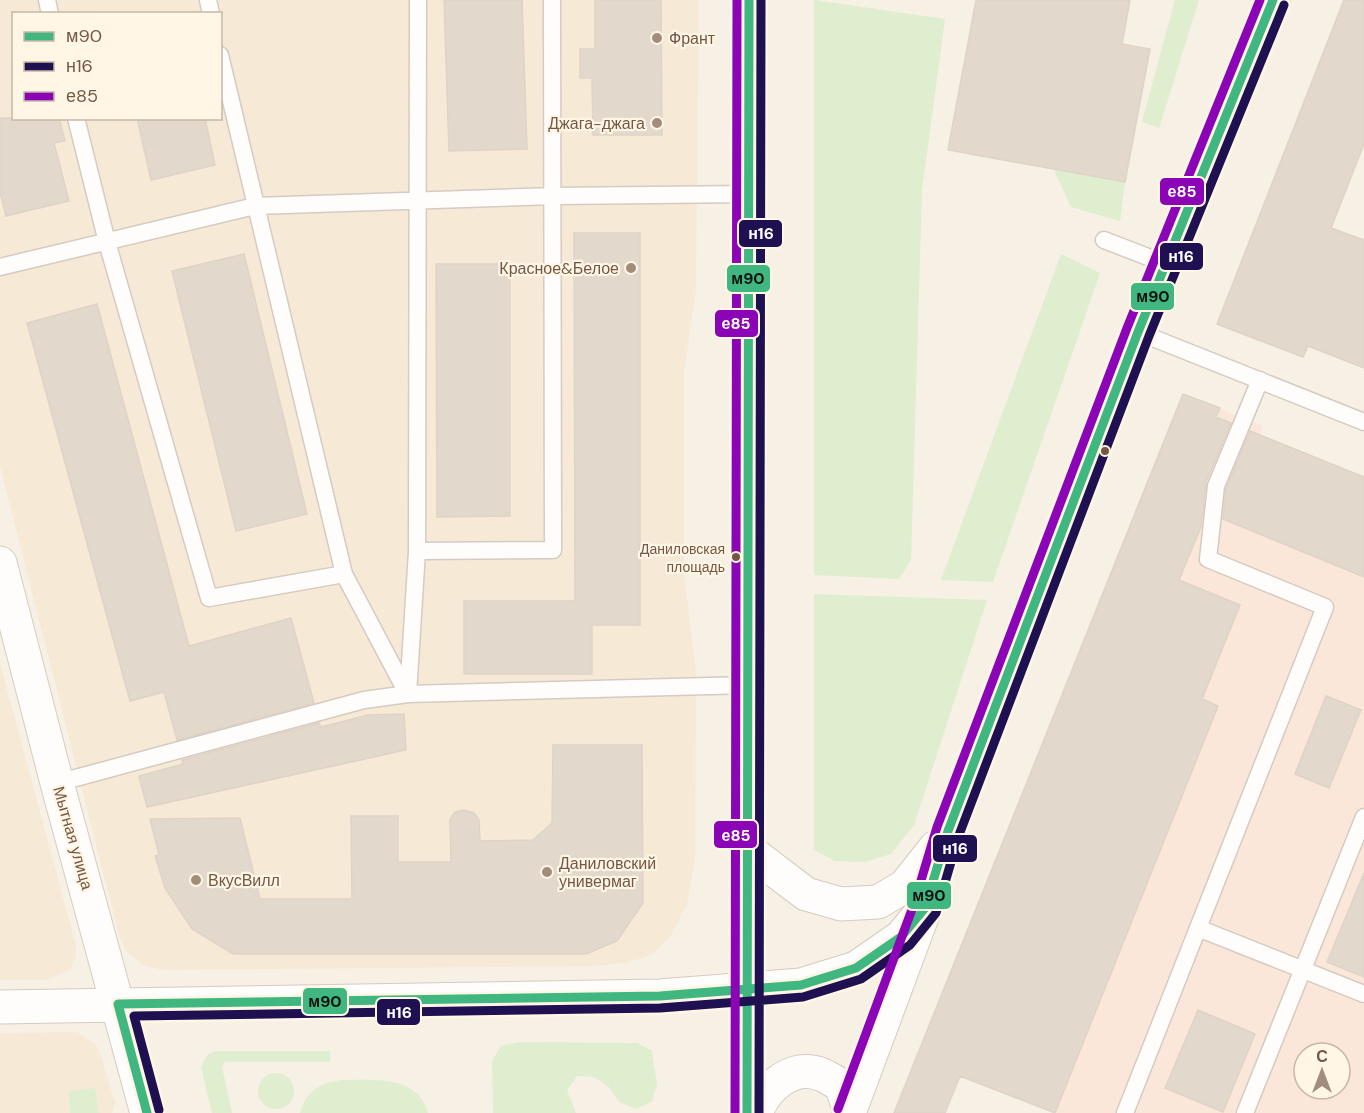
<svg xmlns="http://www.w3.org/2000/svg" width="1364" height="1113" viewBox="0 0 1364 1113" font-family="'DM Sans',sans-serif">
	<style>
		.residential { fill: #f6ead7; fill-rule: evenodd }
		.commercial { fill: #fbe7d9; fill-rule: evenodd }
		.green { fill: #dfeece }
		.building { fill: #e3d8cc; stroke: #dfd3c7; stroke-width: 1.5 }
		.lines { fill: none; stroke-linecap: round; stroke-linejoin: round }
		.service-casing { stroke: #d5cbc0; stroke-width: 19 }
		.minor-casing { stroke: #d5cbc0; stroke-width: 35 }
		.tertiary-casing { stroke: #d5cbc0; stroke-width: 35 }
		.secondary-casing { stroke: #d7ccc1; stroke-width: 35 }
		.primary-casing { stroke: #d5cbc2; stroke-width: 35 }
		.service { stroke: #fefdfb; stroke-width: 16 }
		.minor { stroke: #fefdfb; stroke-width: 33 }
		.tertiary { stroke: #fefdfb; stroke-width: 33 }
		.secondary { stroke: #fefdfb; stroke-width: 33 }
		.primary { stroke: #f2ede2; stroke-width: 33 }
		.bus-1-casing { stroke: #fff6e5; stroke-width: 14 }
		.bus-2-casing { stroke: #fff6e5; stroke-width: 14 }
		.bus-3-casing { stroke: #fff6e5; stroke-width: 14 }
		.bus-1 { stroke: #40b781; stroke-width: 9 }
		.bus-2 { stroke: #1f1051; stroke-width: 9 }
		.bus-3 { stroke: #8b04b6; stroke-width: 9 }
		.poi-dot { fill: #a28d7c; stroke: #fff6e5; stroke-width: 2 }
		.bus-dot { fill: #755844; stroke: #fff6e5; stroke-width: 2 }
		.labels { text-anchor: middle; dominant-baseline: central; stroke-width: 4.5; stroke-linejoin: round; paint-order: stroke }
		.bus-label { font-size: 14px; fill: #755844; stroke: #fff6e5; text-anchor: end }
		.poi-label { font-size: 16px; fill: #755844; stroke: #fff6e5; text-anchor: start }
		.street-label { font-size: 16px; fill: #755844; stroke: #fff6e5 }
		.line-badge { stroke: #fff6e5; stroke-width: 2 }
		.badge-label { font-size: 16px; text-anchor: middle; font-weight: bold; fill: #fff }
		.pale-badge-label { font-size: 16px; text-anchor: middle; font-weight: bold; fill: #111 }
	</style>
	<rect width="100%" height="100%" fill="#f6f0e5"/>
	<!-- residential -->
	<path class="residential" d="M0 0H699L696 288 684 374V572L696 673 695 857 687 904 671 936 651 955 626 963 592 966 182 970H162L143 965 126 951 119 935 0 466ZM14 14H220V118H14Z
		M0 663 76 946 75 959 70 970 45 980H0Z
		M77 1032 96 1045 101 1056 115 1103 112 1113H0V1033Z"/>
	<!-- commercial -->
	<path class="commercial" d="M1183 394 1263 426 1260 435 1364 477V1113H1055L1218 706 1080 648ZM1304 1053H1340V1089H1304Z"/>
	<!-- green -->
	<path class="green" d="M814 0 945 19 922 190 911 560 899 579 814 575Z
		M1175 0H1199L1159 128 1142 122Z
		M1054 170 1125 182 1120 221 1071 207Z
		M1061 254 1100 273 993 582 941 580Z
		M814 594 987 600 914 825 891 854 864 862 835 861 814 850Z
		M519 1042 637 1043 652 1051 657 1085 652 1101 636 1109 619 1102 609 1087 594 1077 577 1076 567 1090 576 1113H493L492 1061 501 1046Z
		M216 1051H330V1062H225L222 1067 232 1113H212L201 1067 208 1054Z
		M258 1091a18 18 0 1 1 36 0a18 18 0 1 1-36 0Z
		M341 1080C372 1080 418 1074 428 1113H300C306 1092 319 1083 341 1080Z
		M95 1088 99 1113H70L69 1091Z"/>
	<!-- building -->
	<path class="building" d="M444 0H522L527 149 449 151Z
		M595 0H661L662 135H593L592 78H580V49H595Z
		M976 0H1130L1122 44 1150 49 1125 182 948 150Z
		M1344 0H1364V144L1331 228 1364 240V368L1308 346 1303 357 1217 324Z
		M0 118H59L65 141 54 143 69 201 6 216 0 192Z
		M137 118H205L215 165 151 180Z
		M574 233H640V625H592V674H464V601H575Z
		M244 254 307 514 236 531 172 271Z
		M436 264H510V516L437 517Z
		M97 304 189 646 291 618 314 703 177 740 164 692 130 701 27 323Z
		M1183 394 1220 408 1216 417 1231 423 1206 482 1201 527 1179 580 1240 605 1202 699 1218 706 1055 1113 960 1076 945 1113H894Z
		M1250 431 1364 477V577L1223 519 1226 489Z
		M1326 696 1361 710 1329 788 1295 774Z
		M404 714 406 750 147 807 139 776 183 764 182 760 319 723 321 727 368 715Z
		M553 745H642L643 903 617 941 586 954H233L192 929 165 888 155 856 159 855 150 819 240 818 260 899H352L351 816H398V862H451L450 820 455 812 464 810 474 813 479 820 480 841 533 840 552 823Z
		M1364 873V977L1327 962Z
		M1198 1010 1255 1034 1223 1112 1165 1088Z"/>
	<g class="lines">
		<!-- service casing -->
		<g class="service-casing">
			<path id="service" d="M47 0 50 14
				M208 0 211 14
				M220 55 344 574 407 693
				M76 118 107 242 209 598 344 574
				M1104 240 1166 264
				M0 267 255 206 554 196 750 194
				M1138 332 1364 422
				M1260 380 1216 486 1208 559 1325 607 1198 928 1364 994
				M417 551 418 0
				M408 694 417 551 553 550 552 0
				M57 783 364 700 408 694 748 685
				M1125 1113 1198 928
				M1245 1113 1364 817"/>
		</g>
		<!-- minor casing -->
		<g class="minor-casing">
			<path id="minor" d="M756 1113C765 1089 791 1063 820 1074 827 1076 834 1082 841 1085L850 1111
				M849 1113 925 909"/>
		</g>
		<!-- tertiary casing -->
		<g class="tertiary-casing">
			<path id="tertiary" d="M747 849 806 894 841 904 878 902 905 886 936 847
				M0 1007 660 996 801 985 856 968 901 937 925 908 948 831 1138 332 1273 0"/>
		</g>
		<!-- secondary casing -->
		<g class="secondary-casing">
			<path id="secondary" d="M0 563 57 783 147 1113"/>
		</g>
		<!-- primary casing -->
		<g class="primary-casing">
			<path id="primary" d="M747 1113 749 0"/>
		</g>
		<!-- service -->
		<use href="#service" class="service"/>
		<!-- minor -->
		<use href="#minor" class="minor"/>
		<!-- tertiary -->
		<use href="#tertiary" class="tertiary"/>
		<!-- secondary -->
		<use href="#secondary" class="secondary"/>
		<!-- primary -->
		<use href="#primary" class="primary"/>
		<!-- bus-1 casing -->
		<g class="bus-1-casing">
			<path id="bus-1" d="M147 1113 118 1004 660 996 801 985 856 968 901 937 925 908 948 831 1138 332 1273 0
				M747 1113 749 0"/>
		</g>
		<!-- bus-2 casing -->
		<g class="bus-2-casing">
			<path id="bus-2" d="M159 1110 134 1016 660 1008 803 997 861 979 910 945 936 913 959 835 1149 336 1284 5
				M759 1113 761 0"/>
		</g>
		<!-- bus-3 casing -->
		<g class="bus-3-casing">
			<path id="bus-3" d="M838 1109 914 904 937 827 1127 328 1260 0
				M735 1113 737 0"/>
		</g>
		<!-- bus-1 -->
		<use href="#bus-1" class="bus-1"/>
		<!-- bus-2 -->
		<use href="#bus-2" class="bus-2"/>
		<!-- bus-3 -->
		<use href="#bus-3" class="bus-3"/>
	</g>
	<!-- markers -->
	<g class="poi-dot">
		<circle cx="657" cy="38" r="6"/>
		<circle cx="657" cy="123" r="6"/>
		<circle cx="631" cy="268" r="6"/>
		<circle cx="547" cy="872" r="6"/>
		<circle cx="196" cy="880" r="6"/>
	</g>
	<g class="bus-dot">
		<circle cx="1105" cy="451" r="5"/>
		<circle cx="736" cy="557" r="5"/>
	</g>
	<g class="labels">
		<!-- bus labels -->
		<g class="bus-label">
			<text x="725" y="549">Даниловская<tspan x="725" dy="18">площадь</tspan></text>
		</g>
		<!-- poi labels -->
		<g class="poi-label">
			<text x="669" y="38">Франт</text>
			<text x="645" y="123" text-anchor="end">Джага-джага</text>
			<text x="619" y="268" text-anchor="end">Красное&amp;Белое</text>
			<text x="559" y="863">Даниловский<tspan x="559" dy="18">универмаг</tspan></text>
			<text x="208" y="880">ВкусВилл</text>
		</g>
		<!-- street labels -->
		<g class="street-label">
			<text transform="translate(73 838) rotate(74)">Мытная улица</text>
		</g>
	</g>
	<g class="line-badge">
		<rect x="1159" y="177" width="46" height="29" rx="6" fill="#8b04b6"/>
		<rect x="738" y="219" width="45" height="29" rx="6" fill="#1f1051"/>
		<rect x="1159" y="242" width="45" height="29" rx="6" fill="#1f1051"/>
		<rect x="726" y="264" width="45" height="29" rx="6" fill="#40b781"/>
		<rect x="1130" y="282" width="45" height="29" rx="6" fill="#40b781"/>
		<rect x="714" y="309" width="45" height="29" rx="6" fill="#8b04b6"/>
		<rect x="713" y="820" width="45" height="29" rx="6" fill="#8b04b6"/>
		<rect x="932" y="834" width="46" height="29" rx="6" fill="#1f1051"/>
		<rect x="906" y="881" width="46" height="29" rx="6" fill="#40b781"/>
		<rect x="302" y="987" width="46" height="28" rx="6" fill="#40b781"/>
		<rect x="376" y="998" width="45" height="28" rx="6" fill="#1f1051"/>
	</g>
	<g class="badge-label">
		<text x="1182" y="197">е85</text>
		<text x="761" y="239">н16</text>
		<text x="1181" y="262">н16</text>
		<text x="736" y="329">е85</text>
		<text x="736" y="841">е85</text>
		<text x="955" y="854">н16</text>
		<text x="399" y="1018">н16</text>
	</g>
	<g class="pale-badge-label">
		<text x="748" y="284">м90</text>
		<text x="1153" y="302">м90</text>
		<text x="929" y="901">м90</text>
		<text x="325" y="1007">м90</text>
	</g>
	<!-- legend -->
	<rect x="12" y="12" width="210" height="108" fill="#fff6e5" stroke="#c8b7a5" stroke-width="1.5"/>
	<rect x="24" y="32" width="30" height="9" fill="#40b781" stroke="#c8b7a5" stroke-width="1.5"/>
	<text x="66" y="42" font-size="18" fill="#755844">м90</text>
	<rect x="24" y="62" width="30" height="9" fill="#1f1051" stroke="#c8b7a5" stroke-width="1.5"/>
	<text x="66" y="72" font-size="18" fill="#755844">н16</text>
	<rect x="24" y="92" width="30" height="9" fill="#8b04b6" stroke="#c8b7a5" stroke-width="1.5"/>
	<text x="66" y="102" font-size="18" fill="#755844">е85</text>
	<!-- north arrow -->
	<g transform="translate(1322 1071)"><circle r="28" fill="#fff6e5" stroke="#c8b7a5" stroke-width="1.5"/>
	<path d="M0-4.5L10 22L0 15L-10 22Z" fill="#a28d7c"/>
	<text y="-9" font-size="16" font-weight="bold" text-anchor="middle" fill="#755844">С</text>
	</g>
</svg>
